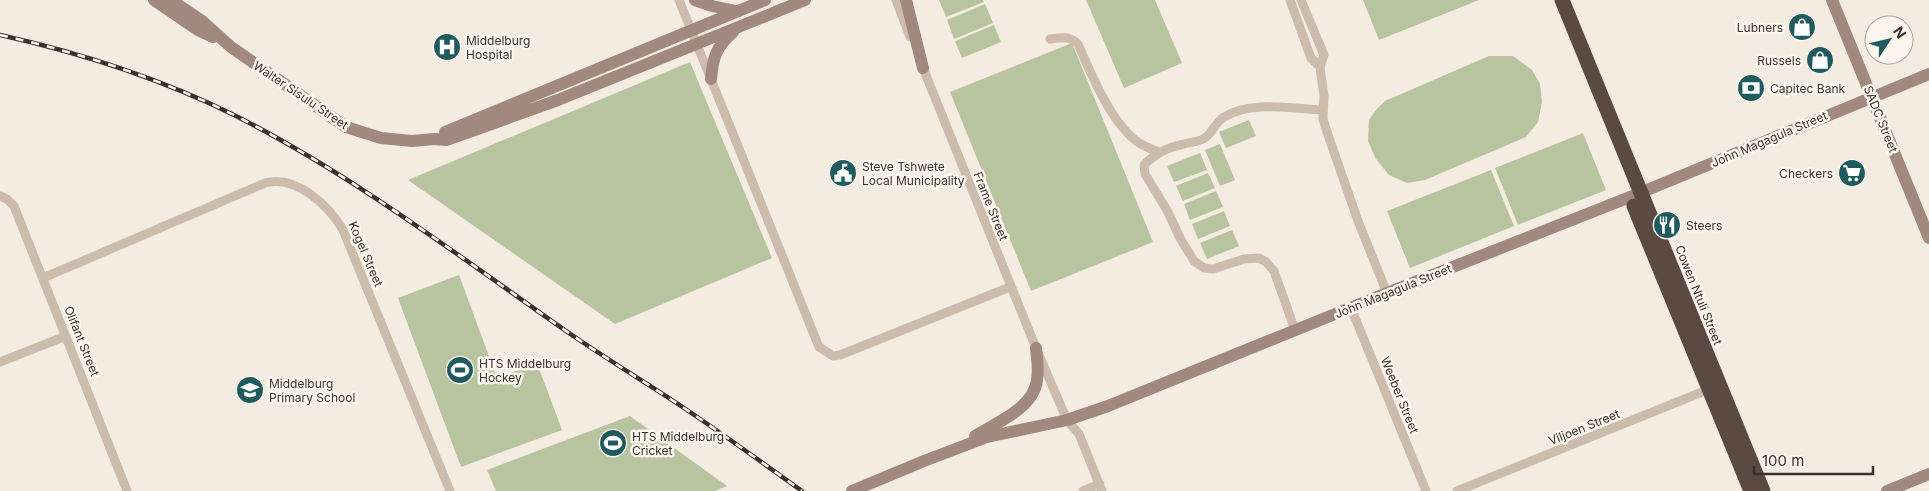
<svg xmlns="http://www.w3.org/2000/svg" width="1929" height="491" viewBox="0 0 1929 491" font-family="Inter,sans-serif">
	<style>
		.green { fill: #b8c4a0 }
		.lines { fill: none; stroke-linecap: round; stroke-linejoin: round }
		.street { stroke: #cdbbac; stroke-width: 9 }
		.secondary { stroke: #a18a7d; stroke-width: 12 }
		.highway { stroke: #5c4a42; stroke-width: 15 }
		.rail-casing { stroke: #3b302b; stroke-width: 4.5 }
		.rail { stroke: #fbf5ee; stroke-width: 2.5; stroke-dasharray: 8; stroke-linecap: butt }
		.labels { text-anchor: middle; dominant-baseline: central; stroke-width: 5; stroke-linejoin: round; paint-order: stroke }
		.poi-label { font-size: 12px; fill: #3b302b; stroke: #fbf5ee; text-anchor: start }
		.street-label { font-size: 12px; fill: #3b302b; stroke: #fbf5ee }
	</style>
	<rect width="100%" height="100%" fill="#f4ebe1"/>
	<!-- green -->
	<path class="green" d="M939 0H983L984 2 946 17Z
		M1086 0H1155L1182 63 1124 88Z
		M1363 0H1479L1379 40Z
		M985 4 993 23 954 39 947 20Z
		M994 25 1001 42 962 58 955 41Z
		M1072 43 1153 242 1031 291 950 92Z
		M1489 56H1513L1532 70 1540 84 1542 102 1538 122 1526 137 1425 180 1407 183 1389 175 1376 159 1368 141 1369 120 1376 110 1385 101Z
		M690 62 772 258 615 324 408 180Z
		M1249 120 1256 136 1226 148 1219 132Z
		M1583 133 1606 190 1518 225 1495 168Z
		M1220 144 1235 180 1220 186 1205 150Z
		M1200 153 1207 170 1174 182 1167 166Z
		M1491 170 1514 226 1410 268 1387 211Z
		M1208 173 1215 188 1183 201 1176 186Z
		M1216 191 1223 207 1190 220 1184 204Z
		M1224 211 1230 226 1198 239 1192 224Z
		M1232 230 1239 246 1207 259 1200 243Z
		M459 275 497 378 537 363 562 430 461 467 398 298Z
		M630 416 727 486 715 491H496L487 470Z"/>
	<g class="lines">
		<!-- street -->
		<path class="street" d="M679 0 819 347 833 356 840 355 1010 287
			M896 0 910 37
			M1290 0 1311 58 1320 67 1324 96 1323 119 1327 132 1358 221 1387 293
			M1301 0 1324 55 1320 67
			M1050 39C1062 37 1069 36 1078 44 1091 74 1110 120 1135 140 1142 146 1151 149 1159 152
			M921 63 1036 348 1067 420 1079 434 1102 491
			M0 196 7 199 14 206 127 491
			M43 278 265 183C296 174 329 206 343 230L450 491
			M1351 308 1426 491
			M1295 330 1274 271 1266 262 1259 258 1244 259 1213 269 1204 268 1194 261 1180 238 1168 212 1145 174 1144 165C1155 153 1169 147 1184 144 1190 142 1198 142 1203 139 1213 134 1214 123 1224 117 1252 100 1292 109 1323 110
			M0 362 66 336
			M1083 491 1100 484
			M1457 491 1712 388"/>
		<!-- secondary -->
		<path class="secondary" d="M154 0 198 30 213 37
			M171 0 202 21 231 47 346 127 381 138 412 141 434 139 446 140 469 132 558 100 805 0
			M695 0 712 6 736 11
			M906 0 923 68
			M1832 0 1929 238
			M711 79C713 57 716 47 733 32
			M445 132 765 0
			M975 436C996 423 1034 408 1037 380 1039 369 1037 359 1036 348
			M852 491 924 461 987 437 1067 420 1108 406 1387 293 1630 197 1929 74
			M1887 491 1929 474"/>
		<!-- highway -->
		<path class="highway" d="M1562 0 1763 491
			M1634 206 1751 491"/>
		<!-- rail casing -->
		<g class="rail-casing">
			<path id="rail" d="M0 35C81 53 159 78 234 115 351 174 459 256 566 331 605 358 645 382 684 408 724 435 763 463 802 491"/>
		</g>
		<!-- rail -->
		<use href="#rail" class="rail"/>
	</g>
	<!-- icons -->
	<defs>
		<g id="shop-disc" transform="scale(1.4375)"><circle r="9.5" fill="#1f5a5e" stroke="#fbf5ee"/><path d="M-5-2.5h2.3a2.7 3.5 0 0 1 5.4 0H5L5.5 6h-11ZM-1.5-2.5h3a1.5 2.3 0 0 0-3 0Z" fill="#fff"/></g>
		<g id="hospital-disc" transform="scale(1.4375)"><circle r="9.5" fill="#1f5a5e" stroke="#fbf5ee"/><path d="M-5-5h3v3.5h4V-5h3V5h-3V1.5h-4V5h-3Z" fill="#fff"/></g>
		<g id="bank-disc" transform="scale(1.4375)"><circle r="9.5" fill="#1f5a5e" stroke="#fbf5ee"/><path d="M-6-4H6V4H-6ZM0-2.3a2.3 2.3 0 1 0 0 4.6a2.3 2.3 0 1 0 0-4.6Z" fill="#fff"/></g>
		<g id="civic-disc" transform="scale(1.4375)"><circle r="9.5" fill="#1f5a5e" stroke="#fbf5ee"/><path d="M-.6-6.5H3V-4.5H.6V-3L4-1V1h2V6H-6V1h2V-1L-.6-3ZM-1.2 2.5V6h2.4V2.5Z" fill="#fff"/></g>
		<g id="supermarket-disc" transform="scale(1.4375)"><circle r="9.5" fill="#1f5a5e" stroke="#fbf5ee"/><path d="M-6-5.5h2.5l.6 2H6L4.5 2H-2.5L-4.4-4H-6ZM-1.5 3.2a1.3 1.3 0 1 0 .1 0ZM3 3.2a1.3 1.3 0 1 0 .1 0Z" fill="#fff"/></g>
		<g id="restaurant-disc" transform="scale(1.4375)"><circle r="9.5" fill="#1f5a5e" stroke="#fbf5ee"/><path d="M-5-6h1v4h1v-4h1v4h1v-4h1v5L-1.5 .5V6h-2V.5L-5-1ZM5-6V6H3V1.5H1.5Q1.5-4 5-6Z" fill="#fff"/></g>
		<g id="stadium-disc" transform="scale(1.4375)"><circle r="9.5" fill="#1f5a5e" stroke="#fbf5ee"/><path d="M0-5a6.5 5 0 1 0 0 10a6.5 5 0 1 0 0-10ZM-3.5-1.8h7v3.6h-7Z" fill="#fff"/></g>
		<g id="school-disc" transform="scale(1.4375)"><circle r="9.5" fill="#1f5a5e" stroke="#fbf5ee"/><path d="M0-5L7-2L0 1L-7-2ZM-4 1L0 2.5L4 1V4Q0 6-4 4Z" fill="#fff"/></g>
	</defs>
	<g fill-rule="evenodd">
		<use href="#shop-disc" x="1802" y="27"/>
		<use href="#hospital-disc" x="447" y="47"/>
		<use href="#shop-disc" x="1820" y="60"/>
		<use href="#bank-disc" x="1751" y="88"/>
		<use href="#civic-disc" x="843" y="173"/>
		<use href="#supermarket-disc" x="1852" y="173"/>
		<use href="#restaurant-disc" x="1667" y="225"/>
		<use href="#stadium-disc" x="460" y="370"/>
		<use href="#school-disc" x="250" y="390"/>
		<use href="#stadium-disc" x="613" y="443"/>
	</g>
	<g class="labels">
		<!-- poi labels -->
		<g class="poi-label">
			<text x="1783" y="27" text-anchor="end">Lubners</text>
			<text x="466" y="40">Middelburg<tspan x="466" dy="14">Hospital</tspan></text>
			<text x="1801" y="60" text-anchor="end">Russels</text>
			<text x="1770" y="88">Capitec Bank</text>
			<text x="862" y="166">Steve Tshwete<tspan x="862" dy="14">Local Municipality</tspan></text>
			<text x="1833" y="173" text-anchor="end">Checkers</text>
			<text x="1686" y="225">Steers</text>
			<text x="479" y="363">HTS Middelburg<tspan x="479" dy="14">Hockey</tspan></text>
			<text x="269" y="383">Middelburg<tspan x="269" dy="14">Primary School</tspan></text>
			<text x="632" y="436">HTS Middelburg<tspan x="632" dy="14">Cricket</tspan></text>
		</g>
		<!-- street labels -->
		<g class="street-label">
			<text transform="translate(301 95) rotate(34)">Walter Sisulu Street</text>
			<text transform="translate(1881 119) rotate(68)">SADC Street</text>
			<text transform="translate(1769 139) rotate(-23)">John Magagula Street</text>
			<text transform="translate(991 206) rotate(68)">Frame Street</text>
			<text transform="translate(366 254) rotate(67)">Kogel Street</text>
			<text transform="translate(1393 291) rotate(-22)">John Magagula Street</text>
			<text transform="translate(1699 295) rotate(68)">Cowen Ntuli Street</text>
			<text transform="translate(82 341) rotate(68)">Olifant Street</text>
			<text transform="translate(1400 395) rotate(68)">Weeber Street</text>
			<text transform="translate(1584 427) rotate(-22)">Viljoen Street</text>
		</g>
	</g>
	<!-- north arrow -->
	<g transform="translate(1889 40) rotate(55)"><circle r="24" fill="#fbf5ee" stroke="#aea6a0"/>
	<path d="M0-4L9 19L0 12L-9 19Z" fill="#1f5a5e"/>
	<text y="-8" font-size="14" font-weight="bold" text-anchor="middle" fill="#3b302b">N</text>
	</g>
	<!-- scale -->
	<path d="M1754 466v8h119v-8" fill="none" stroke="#3b302b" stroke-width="2.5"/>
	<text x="1762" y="466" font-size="15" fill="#3b302b" stroke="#fbf5ee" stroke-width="4" paint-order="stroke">100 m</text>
</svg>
